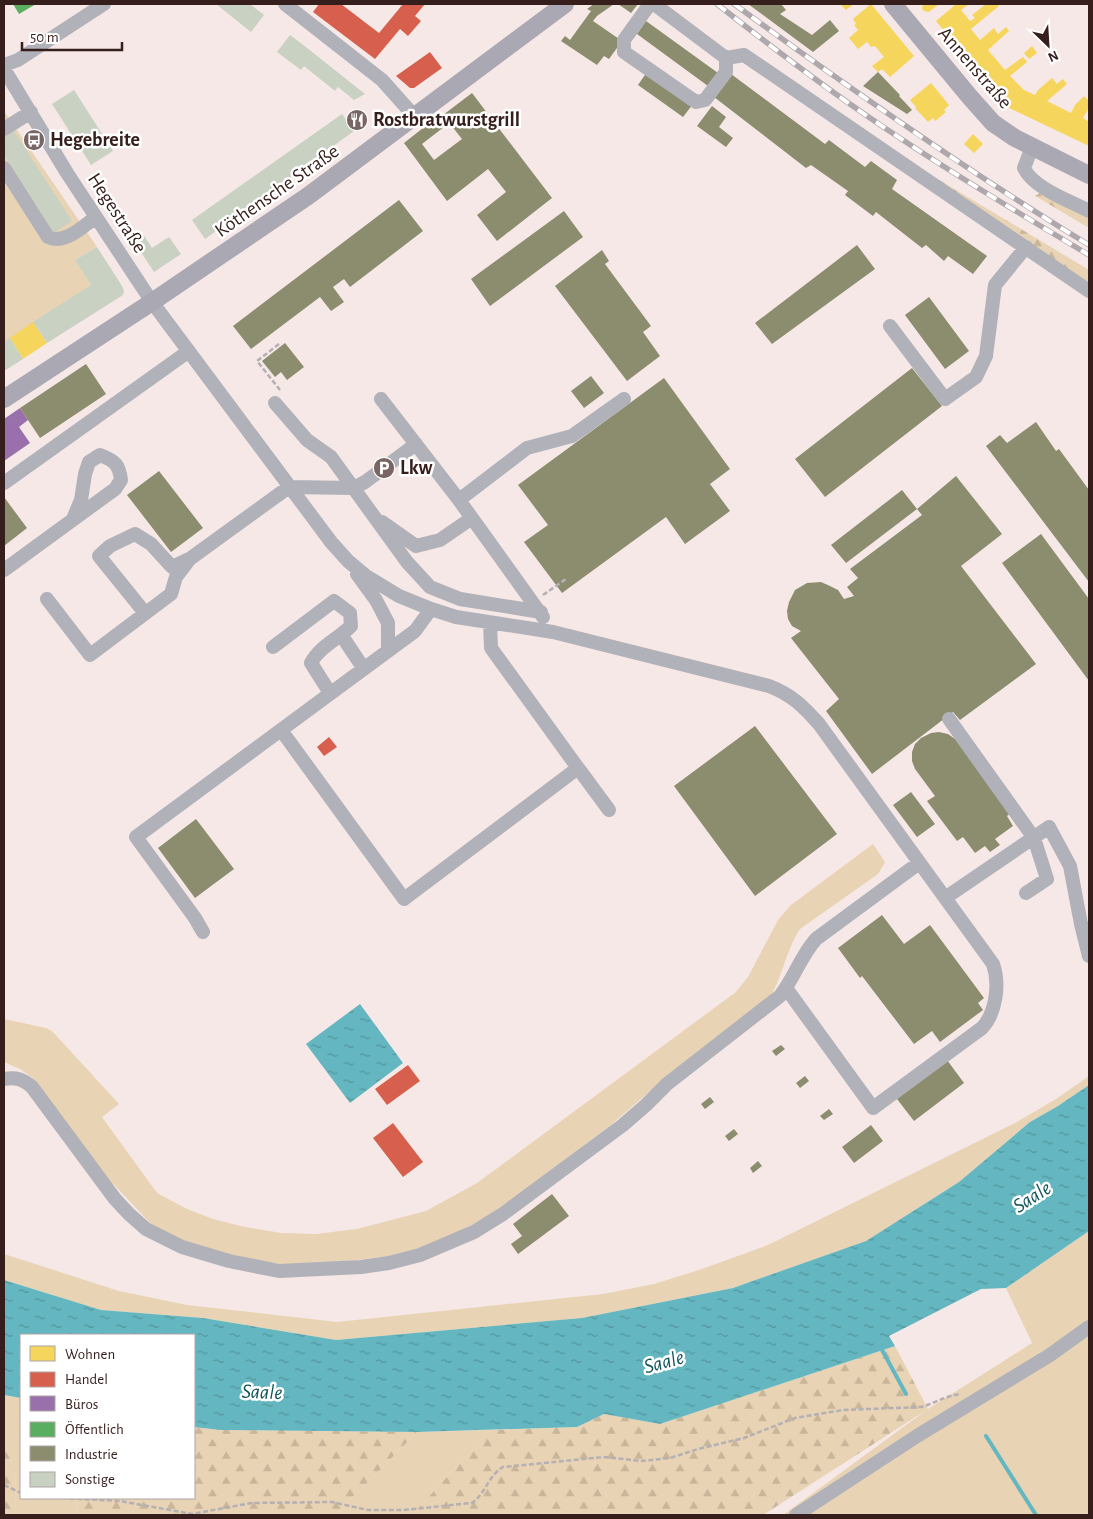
<svg xmlns="http://www.w3.org/2000/svg" width="1093" height="1519" viewBox="0 0 1093 1519" font-family="'Alegreya Sans',sans-serif">
	<style>
		.green { fill: #e8d3b4 }
		.forest { fill: url(#forest-firs) }
		.water { fill: url(#water-ripples) }
		.homes { fill: #f6d55c }
		.shops { fill: #d6604d }
		.offices { fill: #9970ab }
		.public { fill: #5aae61 }
		.industry { fill: #8c8c6e }
		.lines { fill: none; stroke-linecap: round; stroke-linejoin: round }
		.stream { stroke: #64b7c0; stroke-width: 4 }
		.building { fill: #c8d1c2 }
		.path { stroke: #b4b0b4; stroke-width: 2.5; stroke-dasharray: 5 2.5; stroke-linecap: butt }
		.minor { stroke: #b0b1b9; stroke-width: 14 }
		.major { stroke: #aaa8b3; stroke-width: 18 }
		.rail-casing { stroke: #aea8ac; stroke-width: 5.5 }
		.rail { stroke: #fff; stroke-width: 4; stroke-dasharray: 11; stroke-linecap: butt }
		.labels { text-anchor: middle; dominant-baseline: central; stroke-width: 5; stroke-linejoin: round; paint-order: stroke }
		.street-label { font-size: 20px; fill: #351e1c; stroke: #fff }
		.poi-label { font-size: 20px; font-weight: bold; fill: #351e1c; stroke: #fff; text-anchor: start }
		.water-label { font-size: 21px; font-style: italic; fill: #10535a; stroke: #fff }
	</style>
	<defs>
		<pattern id="forest-firs" width="22" height="20" patternUnits="userSpaceOnUse" patternTransform="scale(1.25)"><rect width="22" height="20" fill="#e8d3b4"/><path d="M5 1l3.5 6h-7zM16 11l3.5 6h-7z" fill="#c8b59a"/></pattern>
		<pattern id="water-ripples" width="26" height="14" patternUnits="userSpaceOnUse" patternTransform="scale(1.25)"><rect width="26" height="14" fill="#64b7c0"/><path d="M2 4q2-2 4 0t4 0M15 11q2-2 4 0t4 0" fill="none" stroke="#53949b"/></pattern>
	</defs>
	<rect width="100%" height="100%" fill="#f6e8e6"/>
	<!-- green -->
	<path class="green" d="M4 111 97 247 75 260 91 285 4 343Z
		M873 844 885 862 878 874 800 929C786 950 783 976 770 997L664 1079 612 1124 497 1211 439 1243 398 1255 356 1260 293 1265 264 1263 202 1249 154 1227 105 1175 33 1078 20 1069 4 1062V1019L46 1028 52 1031 119 1104 102 1117 157 1193 187 1209 213 1219 245 1227 281 1233 316 1234 357 1229 426 1211 477 1183 736 992 748 977 778 920 791 905Z
		M1089 1076V1085L1058 1106 1030 1122 959 1182 866 1241 733 1288 582 1318 336 1340 203 1318 101 1310 4 1280V1254L119 1291 187 1305 337 1322 603 1294 654 1284 699 1270 768 1245 1015 1123 1056 1099Z
		M1089 1231V1515H783L928 1409 1032 1343 1006 1288Z
		M4 1395 21 1398V1498H77L76 1515H15L16 1469 4 1448Z
		M490 1430 412 1515H336L417 1432Z"/>
	<!-- forest -->
	<path class="forest" d="M906 160 1089 270V285Z
		M1040 193 1089 218V228L1035 196Z
		M895 1346 928 1409 763 1515H412L490 1430 577 1427 604 1414 660 1424Z
		M194 1427 220 1430 417 1432 336 1515H76L77 1498H194Z
		M4 1448 16 1469 15 1515H4Z"/>
	<!-- water -->
	<path class="water" d="M360 1004 403 1063 350 1103 306 1044Z
		M1089 1085V1231L1006 1288 981 1289 889 1336 895 1346 660 1424 604 1414 577 1427 417 1432 220 1430 194 1427V1335H21V1398L4 1395V1280L101 1310 203 1318 336 1340 582 1318 733 1288 866 1241 959 1182 1030 1122 1058 1106Z"/>
	<!-- homes -->
	<path class="homes" d="M840 4H854L846 10Z
		M871 4 914 56 890 77 882 69 878 72 872 66 884 57 875 46 871 47 867 42 858 49 849 38 858 30 854 25 856 24 853 19Z
		M923 4H939L929 12 924 11 922 9Z
		M954 4H969L961 10 970 21 975 18 972 15 986 4H997L999 6 971 29 980 40 994 28 998 34 1006 27 1009 31 988 50 1005 70 1023 57 1027 62 1010 76 1024 90 1035 95 1038 90 1052 78 1057 84 1063 79 1067 84 1047 101 1071 113 1075 105 1084 96 1089 101V108L1083 118 1089 122V146L1005 106 936 21 955 5Z
		M1032 46 1037 53 1029 59 1024 53Z
		M931 83 949 105 944 110 946 112 935 121 933 118 928 122 915 108 916 107 910 100Z
		M973 134 983 144 974 153 964 144Z
		M33 322 47 343 23 359 10 338Z"/>
	<!-- shops -->
	<path class="shops" d="M319 4H341L379 33 403 4H425L415 16 421 21 408 36 400 29 375 59 313 12Z
		M430 52 442 68 414 88H410L396 76Z
		M329 737 337 747 324 756 317 747Z
		M408 1065 420 1081 387 1105 375 1089Z
		M393 1123 423 1162 403 1177 373 1138Z"/>
	<!-- offices -->
	<path class="offices" d="M20 408 28 420 19 427 30 443 4 461V419Z"/>
	<!-- public -->
	<path class="public" d="M13 4H36L19 14Z"/>
	<!-- industry -->
	<path class="industry" d="M594 4H614L597 16 593 21 622 41 609 59 604 56 597 65 561 41 565 36 570 40 591 11 587 9Z
		M618 4H638L631 13Z
		M748 4H781L786 10 780 14 812 35 830 20 839 31 813 52Z
		M646 21 718 73 708 86 637 34Z
		M647 72 693 104 683 117 638 85Z
		M878 72 900 95 899 96 912 110 907 114 863 86Z
		M731 74 825 144 829 140 865 167 871 161 897 180 892 189 987 256 973 274 948 256 944 261 926 245 922 248 876 212 873 216 845 195 848 191 811 165 806 168 714 97Z
		M472 93 552 198 497 241 477 215 506 192 488 169 447 201 404 143 437 117 444 127 422 144 434 160 462 139 443 115Z
		M712 106 726 117 719 127 733 138 726 147 697 126Z
		M399 200 423 231 350 287 344 279 333 287 344 302 331 311 320 297 251 349 233 326Z
		M564 211 583 237 490 306 471 279Z
		M857 245 875 269 772 344 755 323Z
		M602 250 609 261 605 264 651 326 643 332 660 356 627 381 555 286Z
		M929 297 969 351 945 369 905 315Z
		M285 343 304 367 287 380 281 372 275 377 262 361Z
		M86 364 106 394 40 438 20 408Z
		M912 368 942 406 825 497 795 459Z
		M591 376 604 393 584 408 571 391Z
		M664 378 730 469 710 484 730 511 685 544 666 517 562 593 524 542 548 525 518 485Z
		M1036 422 1056 451 1059 449 1089 490V582L986 446 1000 435 1007 443Z
		M159 471 203 528 171 552 127 495Z
		M956 476 1002 534 961 566 1036 664 960 720 953 712 872 774 826 711 839 699 791 638 801 631 792 626 788 619 787 611 789 602 795 590 807 583 821 582 830 586 838 590 844 599 854 596 847 587 858 578 850 569 922 515 917 509Z
		M902 490 917 509 846 563 831 545Z
		M4 497 27 528 4 546Z
		M1041 534 1089 599V681L1002 563Z
		M755 726 837 834 755 896 674 786Z
		M939 732 948 734 955 739 1013 811 1007 816 1013 826 995 839 1000 845 990 852 985 846 975 853 963 837 957 841 927 801 935 796 915 769 912 761V752L915 744 921 738 931 733Z
		M911 792 935 824 917 837 893 805Z
		M196 819 234 869 195 898 158 848Z
		M882 915 904 944 930 925 984 998 978 1003 983 1010 940 1042 932 1031 914 1044 862 976 860 978 838 948Z
		M781 1045 785 1049 776 1056 772 1051Z
		M947 1060 964 1083 914 1121 897 1099Z
		M805 1076 809 1081 800 1088 796 1083Z
		M710 1097 714 1102 705 1109 701 1104Z
		M829 1109 833 1114 824 1120 820 1116Z
		M871 1125 883 1141 854 1163 842 1147Z
		M734 1129 738 1134 729 1141 725 1136Z
		M758 1161 762 1166 753 1173 750 1168Z
		M552 1194 569 1216 518 1254 511 1244 522 1236 513 1224Z"/>
	<g class="lines">
		<!-- stream -->
		<path class="stream" d="M881 1348 906 1394
			M986 1436 1036 1515"/>
	</g>
	<!-- building -->
	<path class="building" d="M216 4H250L264 15 251 32Z
		M290 35 302 44 365 94 354 100 338 87 335 91 304 66 301 70 277 52Z
		M74 90 113 151 91 165 52 104Z
		M342 114 354 131 205 239 192 220Z
		M14 131 72 221 54 233 4 155V138Z
		M143 234 152 248 169 237 181 254 154 272 133 240Z
		M97 247 122 286 124 291 123 295 47 343 33 322 91 285 75 260Z
		M10 338 23 359 4 371V342Z"/>
	<g class="lines">
		<!-- path -->
		<path class="path" d="M279 344 257 361 280 390
			M543 595 566 579
			M4 1485 21 1493
			M62 1498 120 1501 192 1514 251 1503 332 1502 368 1510H403L472 1503C486 1493 488 1476 503 1467L605 1457 641 1461 670 1458 698 1449 744 1438 795 1418 843 1410 921 1407C935 1403 945 1396 960 1394"/>
		<!-- minor -->
		<path class="minor" d="M285 4 382 80 415 117
			M650 4 624 40V52L696 102 705 100 726 72V58L654 4
			M726 58 744 55 1089 291
			M4 65 18 60 104 4
			M4 69 67 173 152 302 331 542 348 561 366 576 399 596 431 609 456 617 553 632 769 686C792 695 803 706 819 724L993 964C1000 984 996 1013 982 1028L873 1108 786 988
			M4 129 31 112
			M1032 147 1024 168C1033 188 1070 201 1089 211
			M4 168 48 237C65 245 83 226 96 217
			M890 326 945 399 976 377 986 356 995 285 1026 247
			M381 399 459 500 543 617
			M275 403 307 440 331 457 407 562 430 587 460 599 541 612
			M4 483 189 351
			M459 500 527 448 572 436 624 399
			M382 522 416 546 440 540 472 518
			M4 570 115 489 121 480C119 464 115 461 100 455L89 462 85 474 81 500 73 519
			M357 574 376 600 388 623V651
			M47 599 90 655 171 594 176 577 189 560
			M145 613 99 556 110 546 135 534 151 544 172 567 191 558 289 487 354 488 365 482 416 444
			M342 636 364 669
			M273 647 334 601 350 613 351 626C338 639 319 647 311 663L330 693
			M949 719 1034 838 1047 879 1026 893
			M281 730 404 899 578 768 491 648 490 623
			M578 768 609 810
			M945 898 1049 827 1070 866 1081 924 1089 956
			M203 932 195 918 136 837 415 631 431 609
			M4 1079C16 1077 23 1079 32 1087L115 1199 129 1214 146 1229 182 1247 229 1261 279 1271 361 1267 389 1263 420 1255 474 1232 503 1214 623 1125 646 1105 667 1084 780 996C795 977 800 957 816 939L919 863
			M796 1515 917 1436 1050 1355 1089 1327"/>
		<!-- major -->
		<path class="major" d="M893 4 969 96 993 123 1015 138 1089 175
			M4 399 152 302 308 196 565 4"/>
		<!-- rail casing -->
		<g class="rail-casing">
			<path id="rail" d="M717 4C769 45 821 85 876 122 945 169 1017 212 1089 255
				M734 4C849 88 967 171 1089 245"/>
		</g>
		<!-- rail -->
		<use href="#rail" class="rail"/>
	</g>
	<!-- icons -->
	<defs>
		<g id="restaurant-disc" transform="scale(1.125)"><circle r="9.5" fill="#796563" stroke="#fff"/><path d="M-5-6h1v4h1v-4h1v4h1v-4h1v5L-1.5 .5V6h-2V.5L-5-1ZM5-6V6H3V1.5H1.5Q1.5-4 5-6Z" fill="#fff"/></g>
		<g id="bus-disc" transform="scale(1.125)"><circle r="9.5" fill="#796563" stroke="#fff"/><path d="M-5-6H5V4H4V6H2V4H-2V6H-4V4H-5ZM-3.5-4V0h7V-4ZM-3.5 1.2v1.5H-2V1.2ZM2 1.2v1.5H3.5V1.2Z" fill="#fff"/></g>
		<g id="parking-disc" transform="scale(1.125)"><circle r="9.5" fill="#796563" stroke="#fff"/><path d="M-3.5-5.5H1a3.5 3.5 0 0 1 0 7H-1V5.5H-3.5ZM-1-3.4V-.6H.8a1.4 1.4 0 0 0 0-2.8Z" fill="#fff"/></g>
	</defs>
	<g fill-rule="evenodd">
		<use href="#restaurant-disc" x="357" y="120"/>
		<use href="#bus-disc" x="34" y="140"/>
		<use href="#parking-disc" x="384" y="468"/>
	</g>
	<g class="labels">
		<!-- street labels -->
		<g class="street-label">
			<text transform="translate(975 68) rotate(49)">Annenstraße</text>
			<text transform="translate(277 191) rotate(-35)">Köthensche Straße</text>
			<text transform="translate(117 213) rotate(57)">Hegestraße</text>
		</g>
		<!-- poi labels -->
		<g class="poi-label">
			<text x="373" y="120">Rostbratwurstgrill</text>
			<text x="50" y="140">Hegebreite</text>
			<text x="400" y="468">Lkw</text>
		</g>
		<!-- water labels -->
		<g class="water-label">
			<text transform="translate(1032 1197) rotate(-33)">Saale</text>
			<text transform="translate(664 1362) rotate(-15)">Saale</text>
			<text transform="translate(262 1392) rotate(2)">Saale</text>
		</g>
	</g>
	<!-- border -->
	<rect width="1093" height="1519" fill="none" stroke="#351e1c" stroke-width="10"/>
	<!-- legend -->
	<rect x="20" y="1334" width="175" height="165" fill="#ffffff" stroke="#aea5a4"/>
	<rect x="30" y="1346" width="25" height="15" fill="#f6d55c" stroke="#aea5a4"/>
	<text x="65" y="1359" font-size="15" fill="#351e1c">Wohnen</text>
	<rect x="30" y="1372" width="25" height="15" fill="#d6604d" stroke="#aea5a4"/>
	<text x="65" y="1384" font-size="15" fill="#351e1c">Handel</text>
	<rect x="30" y="1396" width="25" height="15" fill="#9970ab" stroke="#aea5a4"/>
	<text x="65" y="1409" font-size="15" fill="#351e1c">Büros</text>
	<rect x="30" y="1422" width="25" height="15" fill="#5aae61" stroke="#aea5a4"/>
	<text x="65" y="1434" font-size="15" fill="#351e1c">Öffentlich</text>
	<rect x="30" y="1446" width="25" height="15" fill="#8c8c6e" stroke="#aea5a4"/>
	<text x="65" y="1459" font-size="15" fill="#351e1c">Industrie</text>
	<rect x="30" y="1472" width="25" height="15" fill="#c8d1c2" stroke="#aea5a4"/>
	<text x="65" y="1484" font-size="15" fill="#351e1c">Sonstige</text>
	<!-- north arrow -->
	<g transform="translate(1048 45) rotate(155)" stroke="#ffffff" stroke-width="4" paint-order="stroke">
	<path d="M0-4L9 19L0 12L-9 19Z" fill="#351e1c"/>
	<text y="-8" font-size="14" font-weight="bold" text-anchor="middle" fill="#351e1c">N</text>
	</g>
	<!-- scale -->
	<path d="M22 42v8h100v-8" fill="none" stroke="#351e1c" stroke-width="2.5"/>
	<text x="30" y="42" font-size="15" fill="#351e1c" stroke="#ffffff" stroke-width="4" paint-order="stroke">50 m</text>
</svg>
